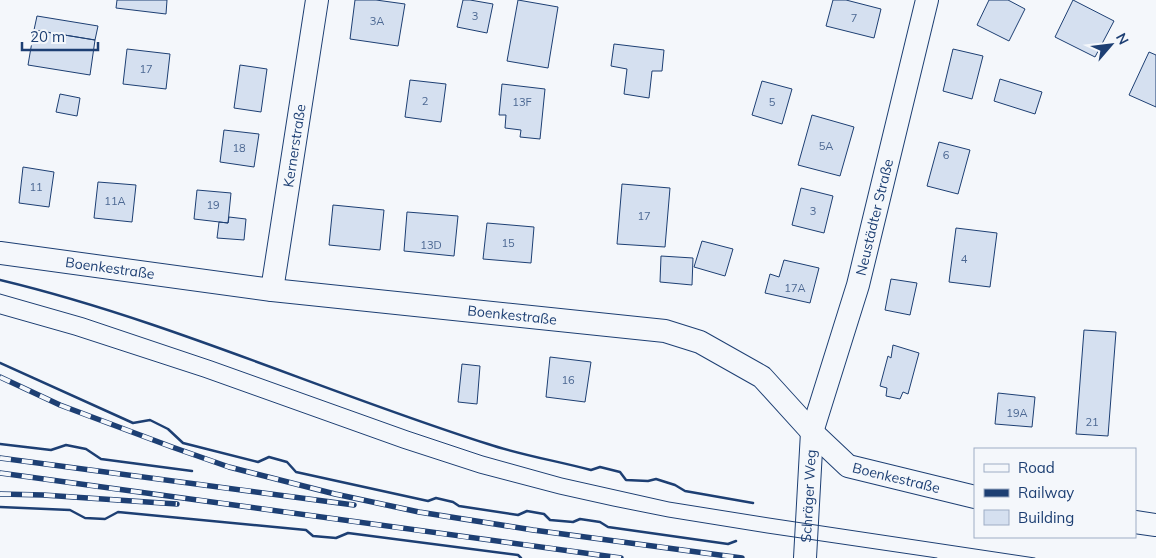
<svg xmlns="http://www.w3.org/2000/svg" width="1156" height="558" viewBox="0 0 1156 558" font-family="Mulish,sans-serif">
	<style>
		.building { fill: #d5e0f0; stroke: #1d3f73 }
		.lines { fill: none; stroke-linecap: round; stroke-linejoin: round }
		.minor-casing { stroke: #1d3f73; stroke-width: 24 }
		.minor { stroke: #f4f7fb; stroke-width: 22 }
		.tram { stroke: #1d3f73; stroke-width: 1 }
		.rail-casing { stroke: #1d3f73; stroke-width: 5.5 }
		.rail { stroke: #f4f7fb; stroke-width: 4; stroke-dasharray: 11; stroke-linecap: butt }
		.wall { stroke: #1d3f73; stroke-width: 2.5 }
		.labels { text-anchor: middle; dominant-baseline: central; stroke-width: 4; stroke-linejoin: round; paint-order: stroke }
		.number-label { font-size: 11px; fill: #4b6792 }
		.street-label { font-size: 14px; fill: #1d3f73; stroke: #f4f7fb }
	</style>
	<rect width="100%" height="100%" fill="#f4f7fb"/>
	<!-- building -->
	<path class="building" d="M117 0H167L166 14 116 8Z
		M355 0H376L405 4 398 46 350 39Z
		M463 0H470L493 4 487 33 457 27Z
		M518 0 558 7 548 68 507 61Z
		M833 0H846L881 9 874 38 826 26Z
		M989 0H1008L1025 9 1009 41 977 25Z
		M1073 0 1114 21 1095 57 1055 37Z
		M37 16 98 26 95 40 34 30Z
		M34 30 95 40 90 75 28 65Z
		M614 44 664 50 662 71H652L649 98 624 94 627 69 611 66Z
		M127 49 170 54 166 89 123 84Z
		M953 49 983 56 972 99 943 91Z
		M1149 52 1156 55V107L1129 95Z
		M240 65 267 69 261 112 234 108Z
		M1000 79 1042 92 1035 114 994 101Z
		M410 80 446 84 441 122 405 117Z
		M762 81 792 89 782 124 752 115Z
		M502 84 545 89 540 139 520 137 521 130 505 128 506 115H499Z
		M60 94 80 98 77 116 56 112Z
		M812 115 854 127 840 176 798 165Z
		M224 130 259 134 254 167 220 162Z
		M939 142 970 150 958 194 927 186Z
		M23 167 54 172 49 207 19 203Z
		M98 182 136 185 132 222 94 218Z
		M622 184 670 188 665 247 617 244Z
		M801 188 833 196 824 233 792 225Z
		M197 190 231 193 228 223 194 219Z
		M333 205 384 210 380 250 329 245Z
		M407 212 458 216 454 256 404 251Z
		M229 217 246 219 244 240 217 238 219 222 228 223Z
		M487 223 534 227 531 263 483 259Z
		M956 228 997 233 990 287 949 282Z
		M702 241 733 249 725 276 694 267Z
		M661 256 693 258 692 285 660 282Z
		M784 260 819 268 810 303 765 293 770 274 779 277Z
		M891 279 917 283 910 315 885 310Z
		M1084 330 1116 332 1108 436 1076 434Z
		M893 345 919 353 908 394 903 392 900 399 886 396 887 388 880 386 888 356 891 358Z
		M550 357 591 362 585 402 546 397Z
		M462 364 480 366 477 404 458 402Z
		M998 393 1035 397 1032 427 995 424Z"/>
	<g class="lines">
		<!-- minor casing -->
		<g class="minor-casing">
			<g id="minor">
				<path id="s1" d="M0 253 272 290 665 331 700 342 762 377 812 432 848 466 975 497"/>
				<path id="s2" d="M272 290 317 0"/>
				<path d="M1135 522 1156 525"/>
				<path id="s3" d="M805 558 812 432 858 285 927 0"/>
			</g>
		</g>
		<!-- minor -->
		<use href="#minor" class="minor"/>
		<!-- tram -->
		<path class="tram" d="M0 294 84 318 212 361 408 431 483 456 562 478 669 502 769 518 1035 558
			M0 314 74 335 203 377 402 448 479 473 559 494 613 506 668 517 767 533 937 558"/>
		<!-- rail casing -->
		<g class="rail-casing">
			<path id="rail" d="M0 377 60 405 172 447 229 467 335 494 419 512 533 530 742 558
				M0 458 354 505
				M0 473 621 558
				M0 494 43 495 177 504"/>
		</g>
		<!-- rail -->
		<use href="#rail" class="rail"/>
		<!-- wall -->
		<path class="wall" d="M0 280C167 320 324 392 488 444 521 455 557 461 591 470L600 467 620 472 626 480 648 481 656 479 675 485 685 491 753 503
			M0 363 133 423 150 420 168 429 183 443 258 462 269 457 287 462 296 472 428 501 436 498 453 502 459 506 518 515 527 511 544 514 550 520 573 522 580 519 600 522 608 527 728 544 736 541
			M0 444 51 450 66 445 86 449 101 459 192 471
			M0 507 70 510 85 518 105 519 118 512 306 530 313 536 336 538 348 533 518 555 521 558"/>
	</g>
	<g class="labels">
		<!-- number labels -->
		<g class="number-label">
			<text x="475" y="16">3</text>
			<text x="854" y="18">7</text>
			<text x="377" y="21">3A</text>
			<text x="146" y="69">17</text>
			<text x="425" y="101">2</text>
			<text x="522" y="102">13F</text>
			<text x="772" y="102">5</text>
			<text x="826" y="146">5A</text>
			<text x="239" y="148">18</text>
			<text x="946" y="155">6</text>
			<text x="36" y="187">11</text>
			<text x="115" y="201">11A</text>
			<text x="213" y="205">19</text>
			<text x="813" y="211">3</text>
			<text x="644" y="216">17</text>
			<text x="508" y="243">15</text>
			<text x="431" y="245">13D</text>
			<text x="964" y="259">4</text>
			<text x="795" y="288">17A</text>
			<text x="568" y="380">16</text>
			<text x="1017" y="413">19A</text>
			<text x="1092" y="422">21</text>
		</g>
		<!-- street labels -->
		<g class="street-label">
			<text stroke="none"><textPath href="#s2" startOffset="146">Kernerstraße</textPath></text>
			<text stroke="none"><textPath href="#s3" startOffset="350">Neustädter Straße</textPath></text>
			<text stroke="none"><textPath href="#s1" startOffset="111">Boenkestraße</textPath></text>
			<text stroke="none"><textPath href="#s1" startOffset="516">Boenkestraße</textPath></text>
			<text stroke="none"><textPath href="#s1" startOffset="951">Boenkestraße</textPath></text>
			<text stroke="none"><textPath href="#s3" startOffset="62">Schräger Weg</textPath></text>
		</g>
	</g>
	<!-- legend -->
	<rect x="974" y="448" width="162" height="90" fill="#f4f7fb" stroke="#9eadc5"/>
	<rect x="984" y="464" width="25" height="8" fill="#f4f7fb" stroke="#9eadc5"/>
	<text x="1018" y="473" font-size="15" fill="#1d3f73">Road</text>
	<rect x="984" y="489" width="25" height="8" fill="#1d3f73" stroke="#9eadc5"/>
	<text x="1018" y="498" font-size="15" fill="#1d3f73">Railway</text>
	<rect x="984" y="510" width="25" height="15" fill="#d5e0f0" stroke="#9eadc5"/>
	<text x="1018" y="523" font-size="15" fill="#1d3f73">Building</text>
	<!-- north arrow -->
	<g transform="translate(1111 45) rotate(62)" stroke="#f4f7fb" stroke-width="4" paint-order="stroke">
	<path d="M0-4L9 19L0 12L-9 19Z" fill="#1d3f73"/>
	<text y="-8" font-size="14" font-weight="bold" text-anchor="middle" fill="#1d3f73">N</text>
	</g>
	<!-- scale -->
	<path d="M22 42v8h76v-8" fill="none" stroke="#1d3f73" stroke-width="2.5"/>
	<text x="30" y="42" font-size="15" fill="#1d3f73" stroke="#f4f7fb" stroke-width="4" paint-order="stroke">20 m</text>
</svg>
